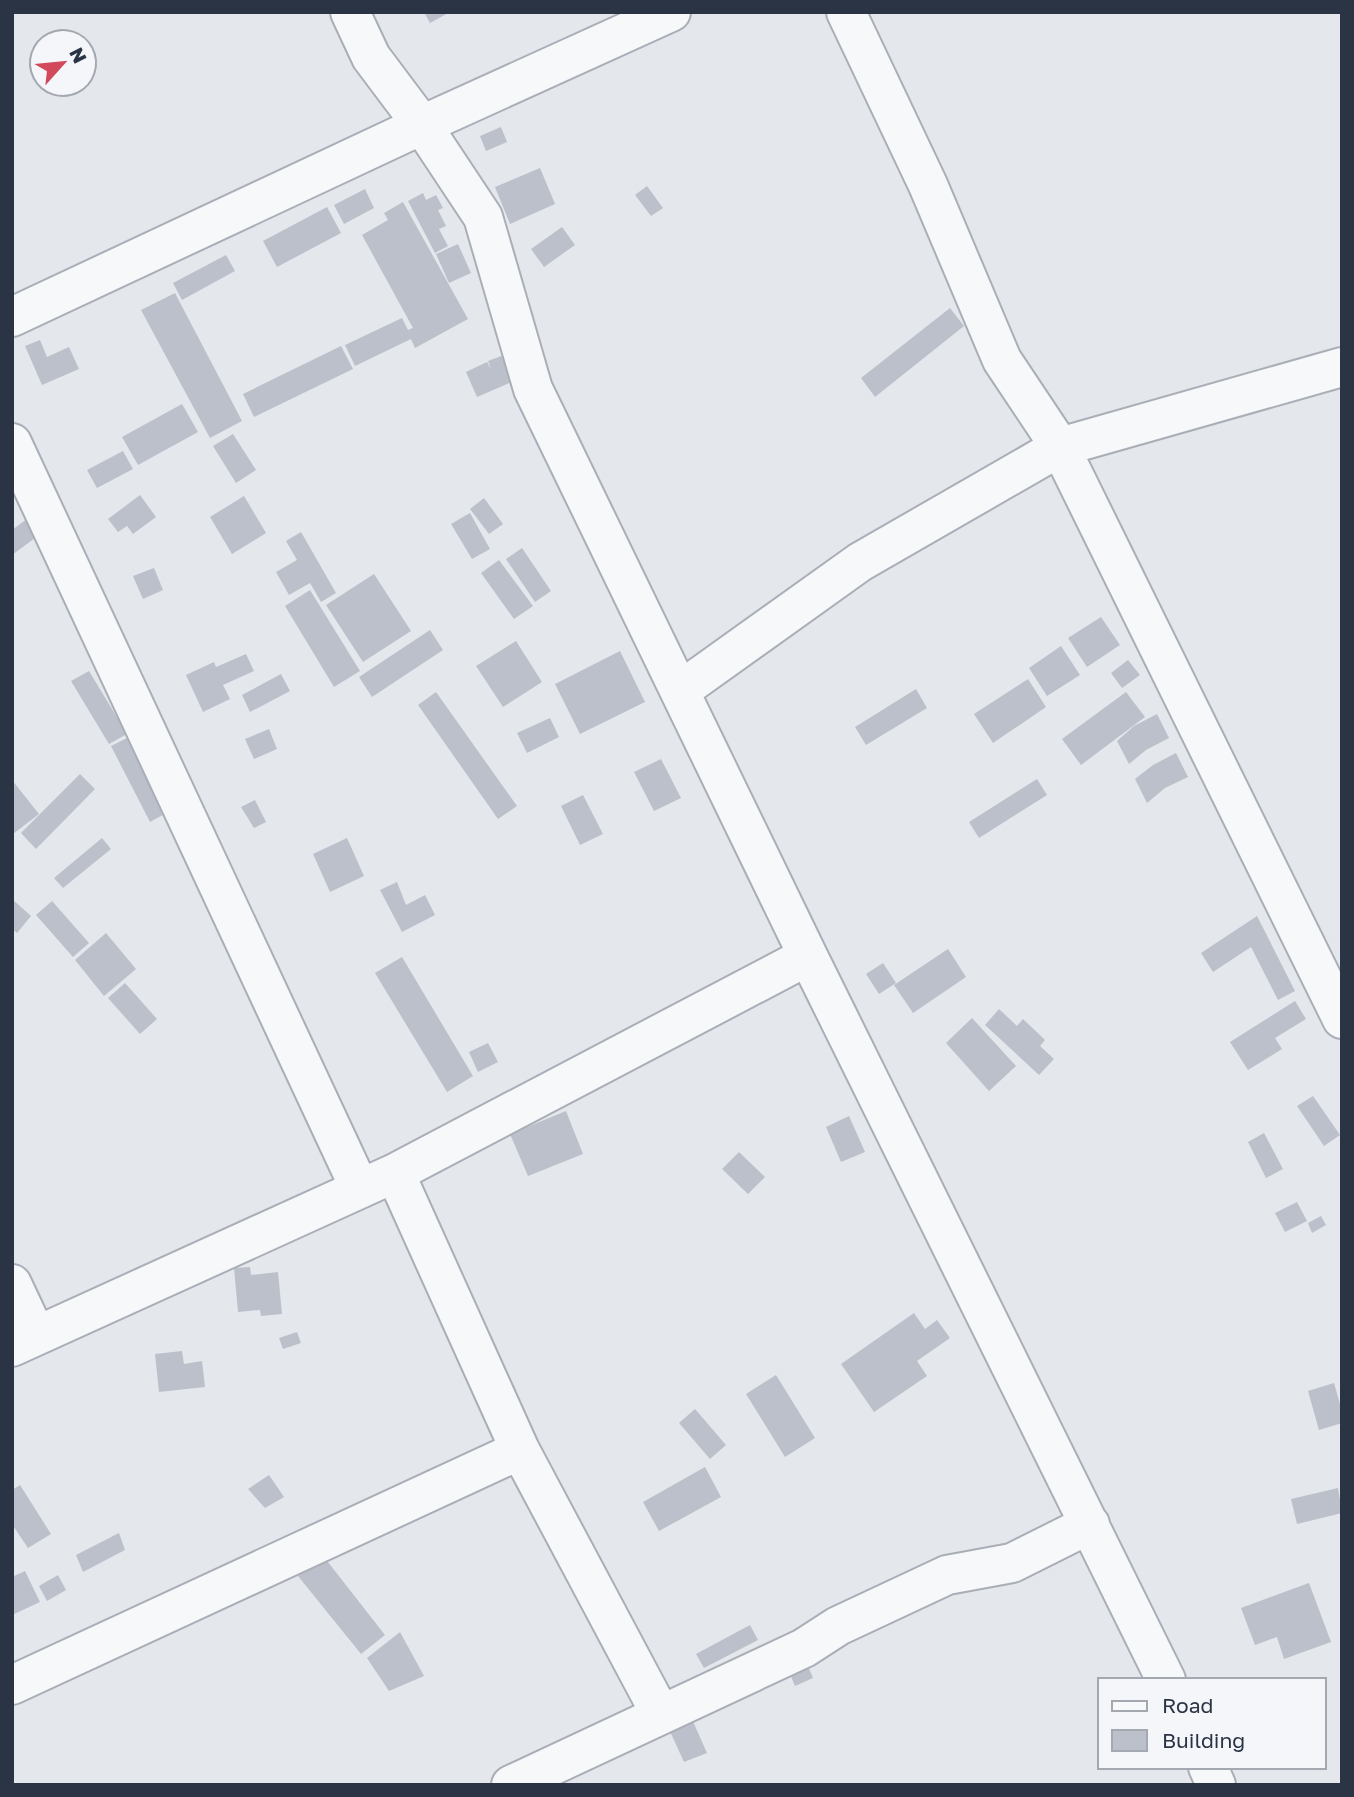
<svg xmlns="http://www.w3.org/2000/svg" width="1354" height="1797" viewBox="0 0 1354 1797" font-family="'Golos Text',sans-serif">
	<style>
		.building { fill: #bbc0ca }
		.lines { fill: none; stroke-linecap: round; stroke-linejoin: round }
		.street-casing { stroke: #a9aeb7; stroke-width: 42 }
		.street { stroke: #f7f8fa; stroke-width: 38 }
	</style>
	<rect width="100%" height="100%" fill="#e4e7ec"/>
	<!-- building -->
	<path class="building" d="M424 12H450L430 23Z
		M501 127 507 142 486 151 480 136Z
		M540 168 555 204 510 224 495 187Z
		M647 186 663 208 651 216 635 195Z
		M365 189 374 208 344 224 334 205Z
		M423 193 426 200 436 195 443 208 438 210 446 226 439 229 448 246 435 253 408 201Z
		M403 202 468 319 415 348 411 339 355 366 345 345 402 318 408 330 413 328 362 235 388 220 384 213Z
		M327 207 341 233 277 267 263 241Z
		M562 227 575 245 544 267 531 249Z
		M458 244 471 273 449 283 436 254Z
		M226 255 235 271 182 300 173 283Z
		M175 293 242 421 210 438 141 310Z
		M950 308 964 326 875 397 861 378Z
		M40 340 47 357 69 347 79 369 42 385 25 346Z
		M341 346 353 369 254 417 243 394Z
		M504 355 514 381 477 397 466 372 487 362 491 369 488 361Z
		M182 404 198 432 138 465 122 437Z
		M233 434 256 470 236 483 213 446Z
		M123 451 133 469 97 488 87 470Z
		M140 495 156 517 133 534 127 526 118 532 108 519Z
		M244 496 266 533 232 554 210 517Z
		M484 498 503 524 489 534 470 509Z
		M470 513 490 549 472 559 451 524Z
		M27 519 39 535 12 555V530Z
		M301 532 336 593 321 602 310 583 289 595 276 572 297 560 286 541Z
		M522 548 551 591 535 602 506 559Z
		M499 560 533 606 514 619 481 573Z
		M154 568 163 590 143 599 133 576Z
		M374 574 411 631 363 662 326 605Z
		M310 590 360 671 334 687 285 606Z
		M1101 617 1120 645 1087 667 1068 638Z
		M430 630 443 650 372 697 359 677Z
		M516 641 542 682 503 707 476 666Z
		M1061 646 1080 675 1047 696 1029 668Z
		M620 651 645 702 580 734 555 684Z
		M246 654 254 671 223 685 230 699 203 712 186 675 214 662 216 667Z
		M1128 660 1140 675 1122 688 1111 673Z
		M89 671 127 734 109 744 71 681Z
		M281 674 290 691 250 712 242 695Z
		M1028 679 1046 707 993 743 974 714Z
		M916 689 927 708 866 745 855 727Z
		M436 692 517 806 498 819 418 705Z
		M1126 692 1145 717 1081 765 1062 739Z
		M1157 714 1169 738 1146 750 1129 764 1117 741 1134 726Z
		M550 718 559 737 527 753 517 733Z
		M269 729 277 749 254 759 245 739Z
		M131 736 170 811 150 822 111 746Z
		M1176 753 1188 777 1165 788 1147 803 1135 779 1153 765Z
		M661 759 681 798 654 811 634 772Z
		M80 774 95 789 36 849 21 833Z
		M1037 779 1047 795 979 838 969 822Z
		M12 780 39 814 13 834 12 832Z
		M583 795 603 834 580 845 561 806Z
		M255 800 266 822 254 828 241 807Z
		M102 838 111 849 63 888 54 878Z
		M347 838 364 876 330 892 313 854Z
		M397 882 406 905 425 895 435 915 402 932 380 890Z
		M12 899 31 916 17 933 12 929Z
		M52 901 89 943 73 957 36 915Z
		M1257 916 1295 991 1278 1000 1251 947 1213 972 1201 953Z
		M106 933 136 969 104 996 75 960Z
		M948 949 966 977 913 1013 894 985Z
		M402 957 473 1076 447 1092 375 973Z
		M883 963 896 983 879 994 866 974Z
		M125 983 157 1019 140 1034 108 998Z
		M1295 1001 1306 1019 1275 1038 1282 1049 1248 1070 1230 1042Z
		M999 1009 1017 1026 1023 1019 1045 1040 1040 1046 1054 1059 1039 1075 985 1025Z
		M972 1018 1016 1066 989 1091 946 1043Z
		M488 1043 498 1062 478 1072 469 1052Z
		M1313 1096 1340 1135 1324 1146 1297 1106Z
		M566 1111 583 1154 528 1176 510 1134Z
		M849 1116 865 1152 841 1162 826 1127Z
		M1264 1133 1283 1169 1266 1178 1248 1142Z
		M739 1152 765 1177 748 1194 722 1169Z
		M1297 1202 1307 1221 1285 1232 1275 1213Z
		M1321 1216 1326 1225 1312 1233 1308 1223Z
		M250 1267 251 1275 278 1272 282 1314 261 1316 260 1310 238 1312 234 1268Z
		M914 1313 925 1329 937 1320 950 1338 917 1361 927 1376 874 1412 841 1364Z
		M297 1332 301 1343 283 1349 279 1338Z
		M182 1351 184 1364 202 1361 205 1387 159 1392 155 1354Z
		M776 1375 815 1438 785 1457 746 1394Z
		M1334 1383 1342 1411V1423L1319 1430 1308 1391Z
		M695 1409 726 1445 710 1459 679 1423Z
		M705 1467 721 1497 659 1531 643 1502Z
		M269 1475 284 1497 265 1508 248 1489Z
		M20 1485 51 1534 28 1548 12 1524V1490Z
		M1338 1488 1342 1513 1297 1524 1291 1499Z
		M119 1533 125 1550 83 1572 76 1555Z
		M324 1557 385 1635 361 1654 298 1576Z
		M25 1571 40 1602 12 1615V1577Z
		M58 1575 66 1590 47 1601 39 1586Z
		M1309 1583 1331 1642 1284 1659 1277 1637 1255 1645 1241 1608Z
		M750 1625 758 1640 704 1668 696 1654Z
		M400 1632 424 1676 389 1691 367 1658Z
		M806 1661 813 1678 795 1686 788 1669Z
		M691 1717 707 1753 684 1762 668 1727Z"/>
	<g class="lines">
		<!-- street casing -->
		<g class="street-casing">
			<path id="street" d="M350 12 371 57 422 125 483 217 533 389 808 956 1166 1680
				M846 12 928 185 1002 360 1060 447 1342 1019
				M12 317 422 125 671 12
				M12 443 360 1189
				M681 690 860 562 1060 447 1342 367
				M395 1173 520 1450 660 1713
				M12 1284 36 1335
				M12 1347 395 1173 808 956
				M12 1685 520 1450
				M1208 1767 1216 1785
				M511 1785 804 1648 838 1626 947 1575 1012 1563 1090 1524"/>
		</g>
		<!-- street -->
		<use href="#street" class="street"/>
	</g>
	<!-- border -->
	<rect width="1354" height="1797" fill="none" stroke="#2b3445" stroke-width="28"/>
	<!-- legend -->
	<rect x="1098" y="1678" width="228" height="91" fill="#f4f6f9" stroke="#a4a8b1" stroke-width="2"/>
	<rect x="1112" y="1701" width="35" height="10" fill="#f7f8fa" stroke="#a4a8b1" stroke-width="2"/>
	<text x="1162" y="1713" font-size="21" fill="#2b3445">Road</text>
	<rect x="1112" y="1730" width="35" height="21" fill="#bbc0ca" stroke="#a4a8b1" stroke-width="2"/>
	<text x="1162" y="1748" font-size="21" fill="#2b3445">Building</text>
	<!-- north arrow -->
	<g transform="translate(63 63) rotate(63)"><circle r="33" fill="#f4f6f9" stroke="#a4a8b1" stroke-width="2"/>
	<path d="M0-5L12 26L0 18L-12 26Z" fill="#d1495b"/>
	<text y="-10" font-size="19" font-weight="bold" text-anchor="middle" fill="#2b3445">N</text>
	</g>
</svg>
